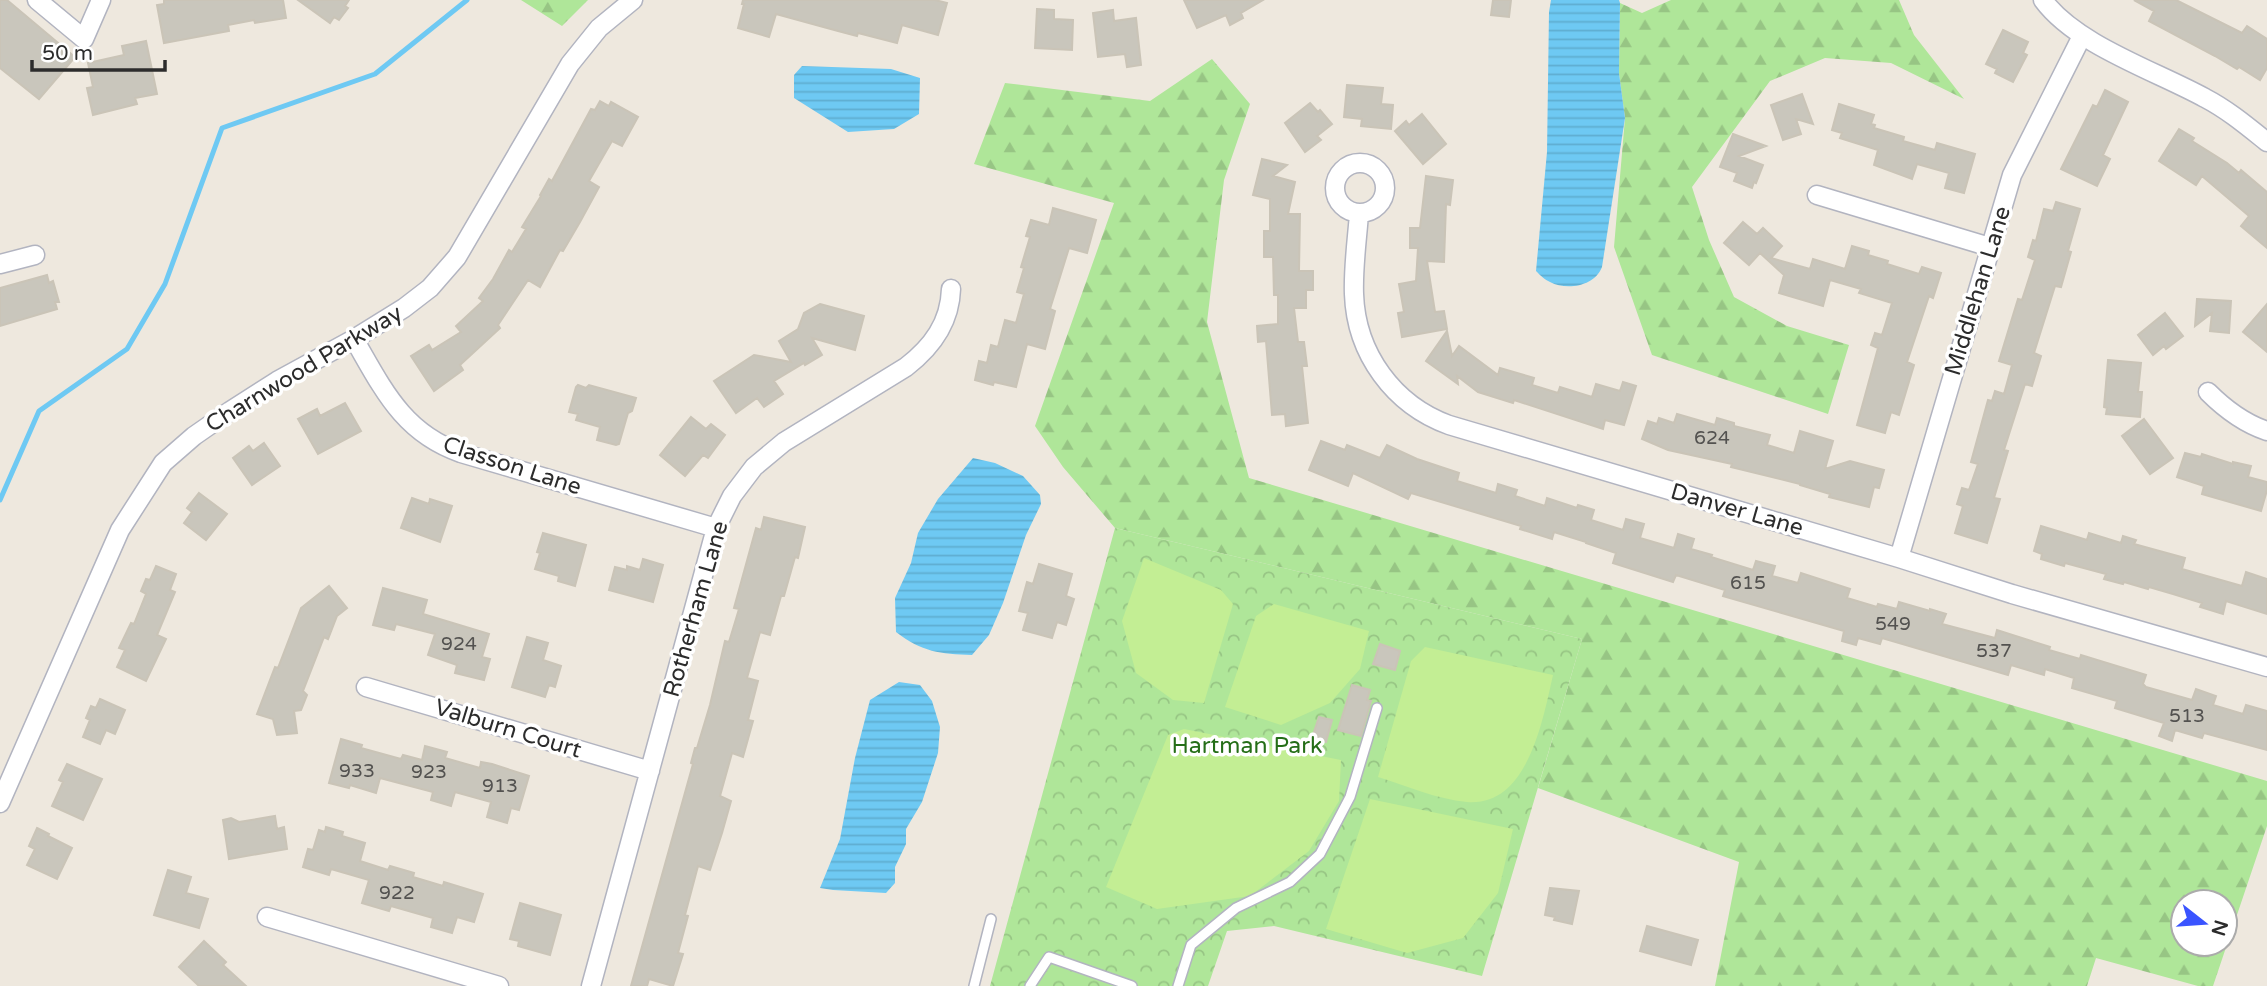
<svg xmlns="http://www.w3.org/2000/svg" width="2267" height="986" viewBox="0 0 2267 986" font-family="'Varela Round',sans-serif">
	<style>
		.forest { fill: url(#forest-firs); fill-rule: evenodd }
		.park { fill: url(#park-crowns) }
		.pitch { fill: #c3ee94 }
		.water { fill: url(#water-rules) }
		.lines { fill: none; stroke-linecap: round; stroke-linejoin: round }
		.stream { stroke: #6ec9f3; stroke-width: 5 }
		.building { fill: #c9c6bc; stroke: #cac4b7; stroke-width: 2 }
		.service-casing { stroke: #b2b4c0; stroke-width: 12 }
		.minor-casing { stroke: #b2b4c0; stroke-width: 21 }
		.service { stroke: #fff; stroke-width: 9 }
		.minor { stroke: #fff; stroke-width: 18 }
		.labels { text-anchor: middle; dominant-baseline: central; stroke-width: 7; stroke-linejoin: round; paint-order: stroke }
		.number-label { font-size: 19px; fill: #535250 }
		.street-label { font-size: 23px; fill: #2c2c2c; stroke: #fff }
		.park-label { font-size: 23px; fill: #256e18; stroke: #fff }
	</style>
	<defs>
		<pattern id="forest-firs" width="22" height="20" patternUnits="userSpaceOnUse" patternTransform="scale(1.75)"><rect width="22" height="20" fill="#afe699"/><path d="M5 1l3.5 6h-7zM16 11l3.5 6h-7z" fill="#97c584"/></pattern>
		<pattern id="park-crowns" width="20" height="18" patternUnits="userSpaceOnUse" patternTransform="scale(1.75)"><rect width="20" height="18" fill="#afe699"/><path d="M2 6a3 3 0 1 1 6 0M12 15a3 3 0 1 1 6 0" fill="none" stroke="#97c584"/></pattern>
		<pattern id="water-rules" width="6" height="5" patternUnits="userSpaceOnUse" patternTransform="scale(1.75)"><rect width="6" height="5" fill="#6ec9f3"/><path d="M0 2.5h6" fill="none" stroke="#5fadd0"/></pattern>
	</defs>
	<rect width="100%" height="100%" fill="#eee8de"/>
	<!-- forest -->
	<path class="forest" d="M521 0H588L562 26Z
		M1671 0H1899L1914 35 1964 99 1891 63 1825 58 1770 81 1692 187 1709 240 1734 297 1787 326 1849 345 1828 414 1652 355 1614 247 1625 118 1619 73 1620 3 1642 13Z
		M1212 59 1250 104 1224 180 1207 322 1249 478 2267 781V826L2213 986H2198L2096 958 2087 986H1715L1739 862 1538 788 1582 639 1115 528 1063 467 1035 426 1114 203 974 164 1005 83 1150 101ZM2183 902H2225V944H2183Z"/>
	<!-- park -->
	<path class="park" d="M1115 528 1582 639 1482 976 1274 926 1227 931 1208 986H990Z"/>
	<!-- pitch -->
	<path class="pitch" d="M1144 558 1221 590 1233 604 1204 703 1173 700 1136 673 1122 621Z
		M1274 604 1369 631 1360 669 1330 703 1281 725 1225 707 1256 616Z
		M1425 647 1553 675C1543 719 1528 807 1467 802 1436 799 1407 786 1378 777L1411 661Z
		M1184 729 1341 760 1339 801 1309 851 1250 896 1157 909 1106 887 1168 735Z
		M1370 799 1513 829 1498 893 1463 938 1407 953 1326 929Z"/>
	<!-- water -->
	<path class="water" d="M1551 0H1619L1620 3 1619 73 1625 118 1602 267C1595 286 1567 291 1550 282 1545 280 1540 275 1536 271L1547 152 1549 12Z
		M802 66 891 69 920 78 919 114 894 129 848 132 794 98V75Z
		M973 458 995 463 1023 476 1040 495 1041 504 1026 535 1003 603 989 635 972 655C940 654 922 652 896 632L895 598 911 563 918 533 938 499Z
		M899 682 920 685 932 701 940 727 938 753 922 802 906 829V844L895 867V883L886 893 833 890 820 888 840 839 855 758 870 700Z"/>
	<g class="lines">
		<!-- stream -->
		<path class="stream" d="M0 500 39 411 127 349 165 284 222 128 375 74 467 0"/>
	</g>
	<!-- building -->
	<path class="building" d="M0 0H7L75 57 39 99 0 68Z
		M164 0H283L286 18 255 23 254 20 228 25 229 31 164 43 157 5 164 4Z
		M298 0H349L345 6 348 8 339 20 334 17 330 23Z
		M743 0H935L947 3 938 35 902 25 897 43 858 33 857 36 838 31 776 14 769 37 738 28 744 4H742Z
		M1184 0H1263L1241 13 1243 18 1230 25 1226 15 1197 28Z
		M1493 0H1511L1509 17 1491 15Z
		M2134 0H2176L2242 33 2247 26 2267 39V68L2260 80 2239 67 2237 69 2215 56 2149 21 2154 11Z
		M1037 9 1054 10V19L1073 20 1072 50 1035 48Z
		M1113 10 1114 21 1136 18 1141 65 1127 67 1125 54 1098 57 1093 13Z
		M2003 30 2028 42 2023 53 2027 55 2013 82 1995 73 1997 69 1986 64Z
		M146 41 157 94 135 98 137 104 93 115 87 88 93 87 88 63 124 55 122 46Z
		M1347 85 1383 88 1381 104 1393 105 1391 129 1361 126 1362 119 1344 117Z
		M2105 90 2128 102 2103 155 2110 159 2097 186 2061 169 2093 105 2097 107Z
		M1802 94 1813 124 1796 119 1801 134 1783 140 1771 105Z
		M600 101 609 106 611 102 638 117 622 146 612 141 589 181 599 187 580 222 563 251 560 250 540 287 528 280 498 325 500 328 460 365 463 370 434 391 411 356 429 345 432 350 461 332 456 326 483 301 479 298 493 279 509 250 512 252 526 229 522 227 541 196 540 195 549 179 552 181 591 109 595 110Z
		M1310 103 1318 112 1320 110 1332 124 1317 136 1321 140 1305 152 1285 123Z
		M1839 104 1874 115 1871 124 1875 125 1874 128 1904 137 1903 141 1935 150 1937 143 1975 154 1964 193 1945 188 1949 173 1917 164 1912 179 1874 165 1878 150 1840 138 1842 133 1832 130Z
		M1422 114 1446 144 1423 164 1395 131 1406 121 1409 125Z
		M2179 129 2194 138 2192 141 2227 163 2239 173 2241 170 2267 192V248L2241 226 2249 216 2202 176 2196 185 2159 161Z
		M1733 134 1766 146 1739 156 1763 165 1756 183 1754 182 1752 188 1734 181 1737 173 1720 167Z
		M1262 159 1287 165 1273 176 1295 182 1288 214H1300L1299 271H1313V290H1306V308H1294L1298 342H1304L1307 366H1302L1308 423 1286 426 1285 414 1272 415 1266 341 1258 342 1257 326 1278 324V295H1274L1273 257H1264V231H1270V199L1253 195Z
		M1426 176 1453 180 1450 205 1446 204 1444 262 1427 261 1435 312 1444 311 1447 329 1402 337 1398 313 1404 312 1399 284 1416 281 1418 248H1410V228H1420Z
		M2056 202 2080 209 2068 251 2071 252 2061 287 2055 286 2034 353 2041 356 2032 386 2025 384 2004 450 2008 451 1994 498 2000 499 1987 543 1955 533 1963 506 1957 504 1962 488 1969 490 1978 464 1971 462 1988 400 1992 401 1995 391 2004 394 2012 365 1999 361 2018 299 2022 300 2035 260 2028 257 2033 240 2036 241 2044 209 2053 211Z
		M1053 208 1096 220 1087 253 1069 248 1050 309 1055 311 1045 349 1027 344 1016 387 994 382 993 385 975 380 979 361 987 363 991 345 998 347 1005 320 1016 323 1024 294 1017 292 1024 268 1021 267 1030 237 1026 236 1031 220 1049 225Z
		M1743 222 1757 234 1763 228 1782 246 1771 258 1810 269 1813 259 1845 269 1852 246 1869 251 1868 255 1888 261 1887 264 1919 274 1922 267 1941 273 1933 298 1929 296 1907 362 1914 365 1899 415 1891 412 1885 433 1857 425 1878 348 1871 345 1875 333 1882 335 1892 303 1859 293 1861 289 1830 280 1823 306 1779 293 1784 275 1760 253 1749 265 1724 243Z
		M47 275 49 283 53 281 59 302H55L57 309 0 326V288Z
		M2197 299 2231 301 2229 333 2210 331 2212 313 2195 326Z
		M820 304 864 316 855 350 812 338 822 355 805 365 804 363 774 381 783 394 764 407 757 398 736 413 714 381 754 355 791 362 779 341 798 329 804 313Z
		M2267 304V352L2243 332Z
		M2165 313 2183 336 2166 349 2164 346 2153 355 2138 335Z
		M1447 331 1452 356 1459 346 1498 375 1500 368 1534 378 1532 385 1558 393 1560 387 1592 397 1596 384 1620 391 1623 382 1636 386 1624 425 1605 420 1603 429 1514 400 1513 403 1478 392 1457 376 1458 384 1426 361Z
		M2108 360 2141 363 2138 392H2142L2140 417 2106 414 2107 408 2104 407Z
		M578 385 586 388 589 385 636 398 632 411 628 413 619 444 616 445 597 440 600 427 576 420 578 414 569 412 576 387Z
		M345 403 361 431 318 454 298 419 317 409 320 416Z
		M1677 414 1715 425 1717 418 1734 423V426L1770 435 1767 445 1794 453 1800 431 1833 441 1825 469 1850 461 1884 470 1879 488 1874 487 1869 507 1829 497 1830 494 1800 485V484L1731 467 1732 464 1668 450 1642 439 1648 421 1657 424 1659 418 1674 423Z
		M691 417 706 429 711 424 725 435 708 458 703 455 685 476 660 455Z
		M2144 419 2173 458 2150 474 2122 436Z
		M1321 441 1345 450 1347 445 1380 458 1387 445 1417 459 1459 473 1457 481 1496 493 1498 484 1517 490 1515 496 1545 506 1547 498 1577 508 1578 505 1594 510 1591 520 1623 530 1626 519 1644 524 1640 538 1674 548 1678 534 1694 539 1691 549 1712 555 1711 557 1753 570 1756 561 1775 566 1772 576 1798 583 1801 573 1850 589 1847 598 1877 607 1878 604 1897 609 1899 602 1930 611V609L1946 614 1942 624 1995 638 1997 630 2050 647 2049 650 2080 659 2081 655 2146 675 2143 684 2146 687 2192 700 2196 689 2216 696 2213 705 2243 714 2246 705 2267 711V750L2204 733 2202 738 2175 730 2172 741 2159 736 2164 723 2115 708 2117 701 2072 688 2074 678 2045 669 2044 675 2011 665 2008 675 1882 638 1880 644 1858 638 1856 645 1842 641 1844 631 1723 596 1725 590 1676 575 1673 582 1613 563 1616 553 1586 543V542L1554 532 1552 539 1520 529 1521 526 1411 493 1408 499 1353 473 1348 486 1309 470Z
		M264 443 280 466 252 485 233 458 249 446 253 451Z
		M2185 453 2201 457 2202 454 2233 464V462L2251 466 2248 477 2267 482V490L2261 511 2202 494 2204 486 2177 477Z
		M199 493 227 514 206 540 184 523 192 512 187 508Z
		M412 498 429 504 430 499 452 506 440 542 401 528Z
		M764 517 805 527 798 558 795 557 784 596H781L770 635 760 632 747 678 758 681 748 720 753 721 743 757 732 753 720 796 731 801 722 833 710 870 698 866 685 915 688 916 678 953 683 954 673 986 649 979 647 986H631L693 764 691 763 695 748H697L710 705 725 641 729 642 739 609 734 608 756 528 761 530Z
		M2041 526 2087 540 2089 533 2121 543 2123 536 2136 540 2134 544 2185 558 2182 569 2242 586 2246 572 2267 579V614L2226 601 2223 614 2200 607 2202 603 2173 594 2149 587 2148 589 2124 582 2123 584 2104 579 2106 574 2065 563 2064 566 2041 559 2042 554 2034 551Z
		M543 533 586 545 575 586 558 581 559 576 535 569 540 553 537 552Z
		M643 559 663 565 653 602 609 590 615 567 627 570V566L640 570Z
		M1039 564 1072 574 1066 596 1074 599 1066 625 1057 622 1052 638 1023 630 1028 613 1019 611 1027 582 1033 584Z
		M156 566 176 574 170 590 175 592 157 635 166 639 146 681 117 667 125 650 119 648 131 623 134 624 146 594 141 591 146 579 150 580Z
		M329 586 347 608 337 616 328 639 324 637 303 691 307 695 301 710 294 711 297 733 277 735 273 719 257 714 275 667 278 668 301 608Z
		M383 588 427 600 423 614 489 634 482 657 490 659 484 680 455 673 457 665 428 655 435 634 396 624 394 630 373 625Z
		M527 637 548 643 543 660 561 666 555 687 549 685 545 697 512 687Z
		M1380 644 1400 651 1395 670 1373 664Z
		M1352 685 1370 690 1367 700 1371 701 1361 736 1338 730Z
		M100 699 125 710 115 734 106 730 100 744 83 737 90 720 86 718 91 706 96 708Z
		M1319 717 1332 720 1326 742 1312 738Z
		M341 739 362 745 361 748 401 759 403 755 422 760 425 746 447 752 445 758 480 768 481 762 492 764 529 776 519 810 511 808 507 823 487 817 491 802 455 792 451 806 431 800 433 792 380 778 376 793 350 785 349 788 329 783Z
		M67 764 102 779 83 820 52 806 63 782 59 780Z
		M275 816 277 829 284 827 287 849 229 859 223 820 231 818 239 822Z
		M326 827 343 832 342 836 365 843 360 861 388 870 390 866 414 873 413 877 443 886 444 882 483 894 474 922 457 917 452 933 431 927 433 918 391 906 389 911 362 903 369 880 331 869 329 875 303 867 308 849 313 850 319 830 325 832Z
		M37 828 49 834 48 836 72 848 57 879 27 865 35 849 29 846Z
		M168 870 191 877 186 893 208 899 199 928 154 915Z
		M1550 888 1579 891 1572 924 1554 920 1555 917 1545 915Z
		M520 903 561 915 550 955 518 946 519 941 510 939Z
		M1647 926 1698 940 1691 965 1640 951Z
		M204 941 226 962 223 965 246 986H199L179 967Z"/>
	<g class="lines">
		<!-- service casing -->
		<g class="service-casing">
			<path id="service" d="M974 986 991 919
				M1030 986 1049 957 1132 986
				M1178 986 1191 945 1236 908 1290 882 1320 854 1350 797 1377 708"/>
		</g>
		<!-- minor casing -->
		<g class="minor-casing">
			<path id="minor" d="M37 0 84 39 101 0
				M2043 0C2076 45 2156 71 2205 98 2228 110 2247 126 2267 142
				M1335 188a25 25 0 1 1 50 0a25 25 0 1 1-50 0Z
				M1817 195 1990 247
				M1359 214C1357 240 1353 268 1354 294 1356 354 1394 405 1449 425L1899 558 2012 594 2267 667
				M0 264 35 255
				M354 339C383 389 403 433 461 453L716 528
				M2208 392C2225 409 2243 423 2267 431
				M1899 558 2012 175 2082 36
				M366 687 650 771
				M0 803 120 530 163 463 194 436 230 411 277 381 354 339 404 308 430 288 457 257 570 64 599 28 633 0
				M267 917 499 986
				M591 986 716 528 732 496 754 467 784 442 906 367C932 347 950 323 951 289"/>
		</g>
		<!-- service -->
		<use href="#service" class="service"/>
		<!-- minor -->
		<use href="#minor" class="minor"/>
	</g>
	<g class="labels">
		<!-- number labels -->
		<g class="number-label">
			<text x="1712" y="438">624</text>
			<text x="1748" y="583">615</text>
			<text x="1893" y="624">549</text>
			<text x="459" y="644">924</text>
			<text x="1994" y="651">537</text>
			<text x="2187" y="716">513</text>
			<text x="357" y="771">933</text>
			<text x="429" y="772">923</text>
			<text x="500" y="786">913</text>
			<text x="397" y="893">922</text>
		</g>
		<!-- street labels -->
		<g class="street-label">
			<text transform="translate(1978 291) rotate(-73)">Middlehan Lane</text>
			<text transform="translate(304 369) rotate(-31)">Charnwood Parkway</text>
			<text transform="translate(512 466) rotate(18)">Classon Lane</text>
			<text transform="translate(1737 510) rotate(16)">Danver Lane</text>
			<text transform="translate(696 609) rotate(-74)">Rotherham Lane</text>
			<text transform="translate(508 729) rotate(17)">Valburn Court</text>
		</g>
		<!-- park labels -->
		<g class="park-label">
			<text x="1247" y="746">Hartman Park</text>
		</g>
	</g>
	<!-- north arrow -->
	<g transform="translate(2204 923) rotate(107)"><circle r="33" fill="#ffffff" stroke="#ababab" stroke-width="2"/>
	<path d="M0-5L12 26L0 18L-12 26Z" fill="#3a54ff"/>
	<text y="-10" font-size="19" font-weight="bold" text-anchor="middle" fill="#2c2c2c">N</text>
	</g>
	<!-- scale -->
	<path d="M32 60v10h133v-10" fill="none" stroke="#2c2c2c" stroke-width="3.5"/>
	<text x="42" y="60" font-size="21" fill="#2c2c2c" stroke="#ffffff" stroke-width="5" paint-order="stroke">50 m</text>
</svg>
